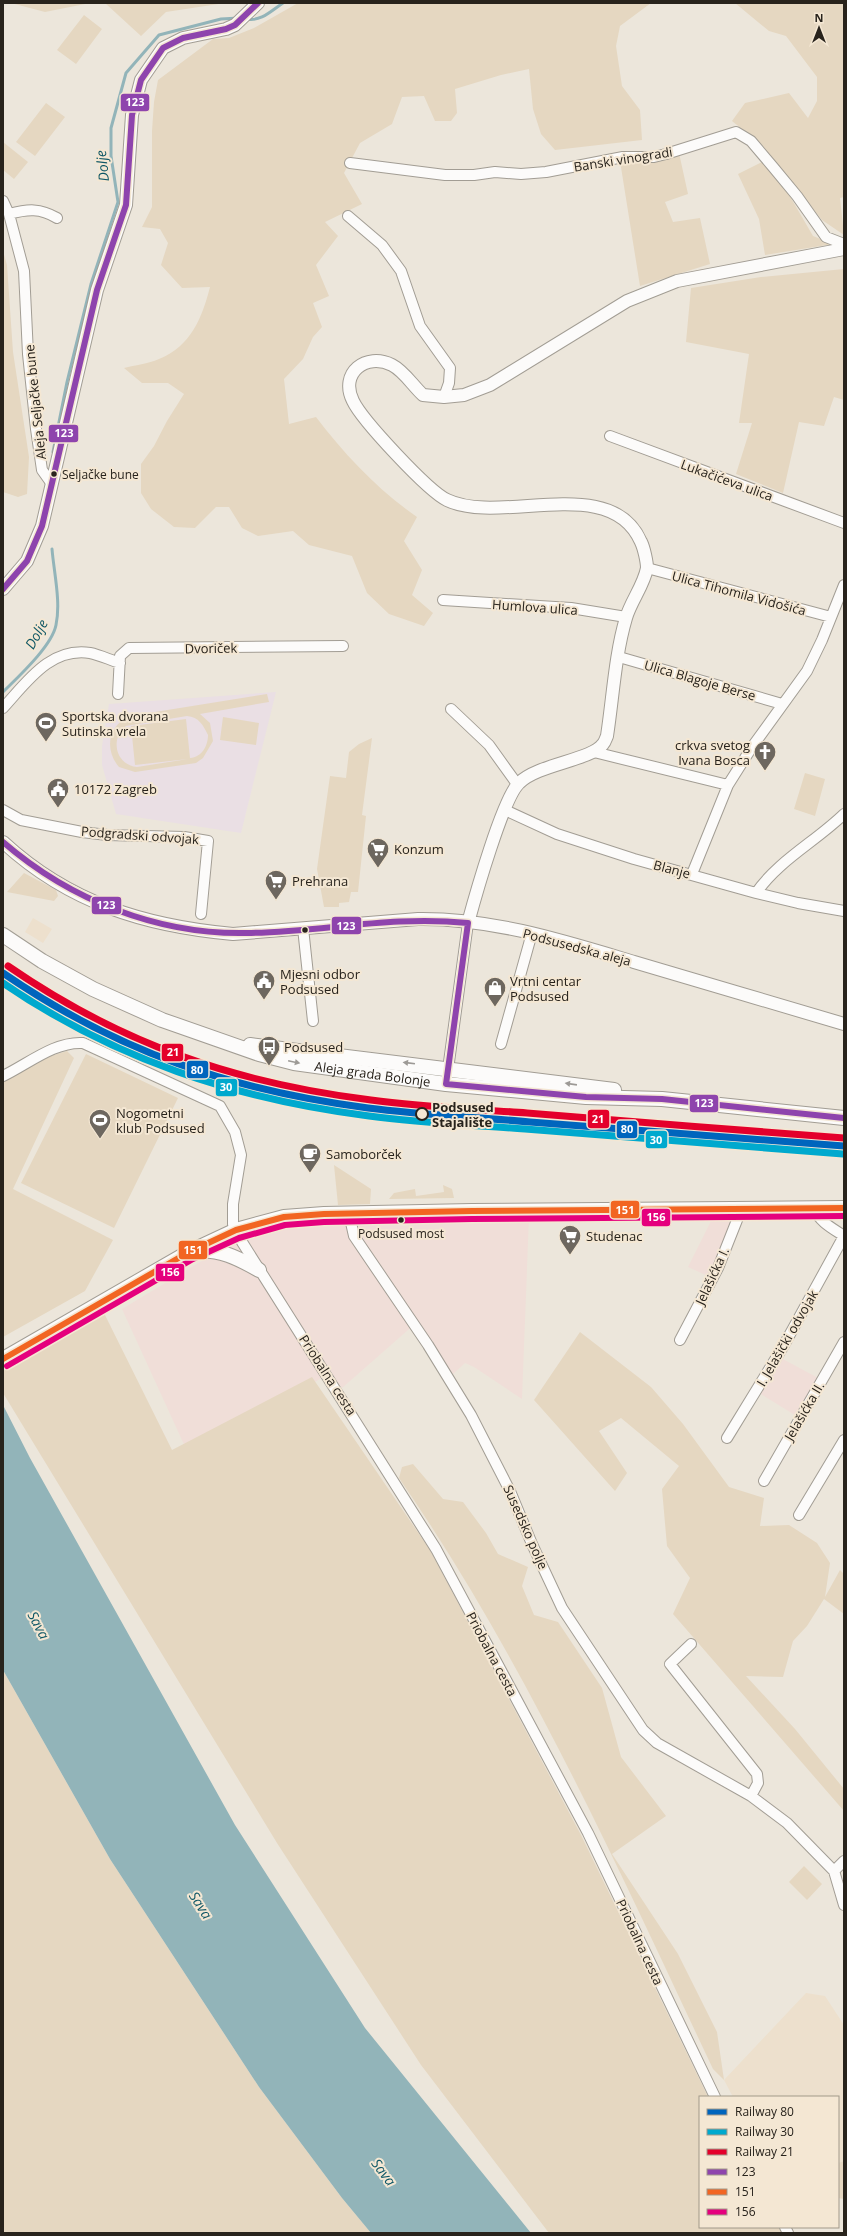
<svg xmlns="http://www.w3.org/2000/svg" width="847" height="2236" viewBox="0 0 847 2236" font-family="'Open Sans',sans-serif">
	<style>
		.commercial { fill: #f0ded8 }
		.built { fill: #ede0cd }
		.education { fill: #eadfe4 }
		.green { fill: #e5d7c1; fill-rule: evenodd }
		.water { fill: #92b4b9 }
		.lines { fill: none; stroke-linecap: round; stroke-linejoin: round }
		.stream { stroke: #92b4b9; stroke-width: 3 }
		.minor-casing { stroke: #a29d94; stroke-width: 12 }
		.tertiary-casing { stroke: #a29d94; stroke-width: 14 }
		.secondary-casing { stroke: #a29d94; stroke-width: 16 }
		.minor { stroke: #fcfbfa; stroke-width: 10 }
		.tertiary { stroke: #fcfbfa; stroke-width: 12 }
		.secondary { stroke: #fcfbfa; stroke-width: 14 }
		.bus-1-casing { stroke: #f4e7d3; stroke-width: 9 }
		.bus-2-casing { stroke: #f4e7d3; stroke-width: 9 }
		.bus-3-casing { stroke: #f4e7d3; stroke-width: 9 }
		.bus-1 { stroke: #8e44ad; stroke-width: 6 }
		.bus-2 { stroke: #f26522; stroke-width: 6 }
		.bus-3 { stroke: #e5007d; stroke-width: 6 }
		.rail-1-casing { stroke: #f4e7d3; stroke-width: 10 }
		.rail-2-casing { stroke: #f4e7d3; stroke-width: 10 }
		.rail-3-casing { stroke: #f4e7d3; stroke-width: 10 }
		.rail-1 { stroke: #0065bd; stroke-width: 7 }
		.rail-2 { stroke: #00a9ce; stroke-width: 7 }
		.rail-3 { stroke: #e4002b; stroke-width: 7 }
		.oneway { fill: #9d9a96 }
		.bus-dot { fill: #28231c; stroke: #f4e7d3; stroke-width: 1.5 }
		.stop-dot { fill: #f4e7d3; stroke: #28231c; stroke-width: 2 }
		.labels { text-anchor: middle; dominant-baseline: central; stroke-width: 4; stroke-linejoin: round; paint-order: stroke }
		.bus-label { font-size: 12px; fill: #28231c; stroke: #f4e7d3; text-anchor: start }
		.street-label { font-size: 13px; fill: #28231c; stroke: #f4e7d3 }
		.poi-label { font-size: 13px; fill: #28231c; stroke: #f4e7d3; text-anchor: start }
		.stop-label { font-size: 13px; font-weight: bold; fill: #28231c; stroke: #f4e7d3; text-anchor: start }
		.water-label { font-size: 14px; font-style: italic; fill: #0f5766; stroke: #f4e7d3 }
		.line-badge { stroke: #f4e7d3; stroke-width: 1.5 }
		.badge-label { font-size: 11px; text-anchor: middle; font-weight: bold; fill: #fff }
	</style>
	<rect width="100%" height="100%" fill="#ece6db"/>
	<!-- commercial -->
	<path class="commercial" d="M736 1214 710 1277 688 1267 714 1215Z
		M529 1216 522 1399 474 1367 465 1363 451 1376 416 1323 342 1388 330 1373 236 1429 187 1451 122 1309 255 1229 292 1221 332 1219 404 1226 424 1222Z
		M779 1357 820 1379 798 1417 759 1393Z"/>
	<!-- built -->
	<path class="built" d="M33 918 52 929 43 943 25 932Z
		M806 1993 825 1996 844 2025V2161L838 2163V2097H733L724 2080Z"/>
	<!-- education -->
	<path class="education" d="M276 692 241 833 116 814 102 765V746L109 704Z"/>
	<!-- green -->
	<path class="green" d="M11 3H90L45 12Z
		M105 3H225L166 12 141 36Z
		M298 3H651L620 26 616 46 622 86 640 110 642 140 555 150 541 134 533 109 529 69 501 75 455 89 457 113 451 121H435L424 96 402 97 392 124 360 143 344 173 362 204 325 222 338 236 316 265 329 296 313 303 322 327 313 337 303 359 284 379 289 424 316 417C345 455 378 490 417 517L404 541 422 570 412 595 433 613 424 626 389 614 367 593 352 556 309 545 293 531 258 536 242 528 229 507H216L195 528 174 527 151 509 141 493V464L154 446 167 421 184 394 168 383H142L124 368C135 365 148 364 159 359 191 346 202 318 210 287L182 288 161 265 168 243 160 229 142 227 152 207V131L154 102 158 80 213 39 229 38 254 28Z
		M735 3H844V197L840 198 844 235 822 220 762 145 732 121 745 103 789 93 808 118 817 101V77L786 36 769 31Z
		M84 15 102 29 76 64 57 50Z
		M46 103 65 117 35 156 16 142Z
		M3 142 28 162 14 179 3 170Z
		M679 153 688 194 665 202 673 222 700 218 710 264 640 286 620 161Z
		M764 161 788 193 813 236 833 244 765 255 759 219 738 174Z
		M3 251 7 265 13 352 29 457 27 494 18 497 3 492Z
		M844 269V400L834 397 824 426 799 422 783 493 736 474 752 423H739L749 354 686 342 691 288 761 277Z
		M267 694 269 702 200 714 210 723 213 741 203 758 196 763 135 772 119 767C104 750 108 725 130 716ZM187 716C199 717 203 725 208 735 208 746 202 757 190 758L186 719 131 726 135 765 188 759 137 767C115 765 110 738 126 726Z
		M223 717 259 723 256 745 220 740Z
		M372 738 362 815 366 816 358 892H351L349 902 339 903V907H324L317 869 330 776 346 778 349 752 359 744Z
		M805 773 825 779 815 816 794 809Z
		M24 873 56 890 58 896 54 901 7 892Z
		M67 1051 74 1058 13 1189 113 1240 85 1291 3 1337V1080L51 1056Z
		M86 1054 178 1098 114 1228 21 1183Z
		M334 1165 371 1189 370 1204 338 1205Z
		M443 1185 452 1189 454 1198 389 1199 394 1193 415 1189 416 1196 444 1192Z
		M102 1309 172 1450 312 1377 430 1550 581 1835 708 2097H700V2227H780L784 2233H549L421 2065 277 1843 3 1393V1371Z
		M580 1332 651 1387 683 1424 729 1487 764 1498 760 1526 789 1525 817 1543 830 1563 825 1597 840 1570 844 1574V1614L824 1599 807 1626 793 1641 783 1677 746 1676 795 1729 844 1789V1811L673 1614 690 1578 667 1546 662 1489 679 1466 621 1418 599 1431 627 1473 615 1491 534 1400Z
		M413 1464 443 1499 463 1502 486 1533 498 1554 528 1567 522 1586 534 1615 558 1622 602 1688 621 1757 666 1816 612 1854 678 1954 717 2032 724 2080 713 2069C618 1868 526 1662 399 1478L402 1467Z
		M3 1670 110 1859 259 2087 342 2198 371 2233H3Z
		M804 1866 822 1884 807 1900 789 1882Z
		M844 2161V2199L838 2198V2163Z"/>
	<!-- water -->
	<path class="water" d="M3 1405 30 1458 235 1825 365 2028 531 2233H371L342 2198 259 2087 110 1859 3 1670Z"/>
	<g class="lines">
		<!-- stream -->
		<path class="stream" d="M246 19C261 22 271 11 283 3
			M53 452 67 382 91 284 118 202 111 156V128L126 73 159 35 221 19 239 18
			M3 692C18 677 52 646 56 625 61 602 54 573 52 549"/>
		<!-- minor casing -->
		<g class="minor-casing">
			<path id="minor" d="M350 163 445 175H474L495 172 521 174 546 172 623 157H654L666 154 736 132 751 141 773 167 797 196 826 237 844 244
				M3 201 9 214 24 271 28 354 36 429 42 470 52 484
				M9 214C28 209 40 208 57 218
				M348 216 382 245 401 271 420 326 450 368 449 383 444 397
				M610 436 844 523
				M647 568 831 617
				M443 600 571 608 626 617
				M619 657 782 704
				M118 694 120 656 129 648 343 646
				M3 708C27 682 50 647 90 653 100 655 110 660 120 663
				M451 709 489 745 517 784
				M594 752 728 785
				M3 810 21 820 82 832 107 835 184 837 208 841 201 914
				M505 810 557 834 634 859 756 893 798 903 844 911
				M692 874 728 785 752 747 807 671 822 640 844 585
				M756 893C779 860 815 842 844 814
				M303 928 313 1021
				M501 1044 532 933
				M3 1076C28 1064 55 1041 83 1043L220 1106 235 1132 241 1155 233 1204V1224L242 1242 436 1549 588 1833 715 2097
				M446 1084 468 923
				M814 1209C820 1222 832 1228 844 1236
				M349 1214 354 1236 428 1345 471 1415 510 1491 532 1544 562 1608 643 1730 657 1743 751 1796 787 1823 834 1871 844 1905
				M680 1340 718 1268 741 1210
				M727 1438 784 1345 844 1236
				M764 1481 844 1342
				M799 1515 844 1440
				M691 1644 670 1664 757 1774 758 1783 751 1796
				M834 1871 844 1861
				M785 2227 788 2233"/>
		</g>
		<!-- tertiary casing -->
		<g class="tertiary-casing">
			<path id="tertiary" d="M3 589 27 561 42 526 97 290 126 205 132 115 141 80 163 48 183 38 226 29 235 25 258 3
				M3 842C69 903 145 926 233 934L418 919C492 918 564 941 634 962 704 983 774 1003 844 1024
				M468 923C475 897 503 798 519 783 538 764 592 760 603 744 605 742 606 738 607 736 613 697 615 655 626 618 631 601 644 585 647 568 647 562 644 548 641 542 611 472 501 526 447 500 428 491 362 420 353 401 339 373 366 352 392 365 404 371 413 386 423 395L444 397 464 395 490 385 627 301 677 281 844 249"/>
		</g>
		<!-- secondary casing -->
		<g class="secondary-casing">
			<g id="secondary">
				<path id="s1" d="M3 935 42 961 93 989 162 1020 259 1054 294 1063 446 1084 586 1097 662 1099 844 1118"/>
				<path d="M250 1045 614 1090"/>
				<path d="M194 1251C219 1248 238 1258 259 1270"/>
				<path d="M3 1359 189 1252 236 1230 284 1217 324 1214 472 1211 844 1208"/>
			</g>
		</g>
		<!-- minor -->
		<use href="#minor" class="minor"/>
		<!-- tertiary -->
		<use href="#tertiary" class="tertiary"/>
		<!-- secondary -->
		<use href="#secondary" class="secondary"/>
		<!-- bus-1 casing -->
		<g class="bus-1-casing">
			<path id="bus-1" d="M3 589 27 561 42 526 97 290 126 205 132 115 141 80 163 48 183 38 226 29 235 25 258 3
				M3 842C70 900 158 935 247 933 323 932 390 915 468 923
				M468 923 446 1084 586 1097 662 1099 844 1118"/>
		</g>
		<!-- bus-2 casing -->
		<g class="bus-2-casing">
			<path id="bus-2" d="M3 1359 189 1252 236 1230 284 1217 324 1214 472 1211 844 1208"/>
		</g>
		<!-- bus-3 casing -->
		<g class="bus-3-casing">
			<path id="bus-3" d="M7 1366 193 1259 239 1238 285 1225 324 1222 472 1219 844 1216"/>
		</g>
		<!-- bus-1 -->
		<use href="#bus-1" class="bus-1"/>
		<!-- bus-2 -->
		<use href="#bus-2" class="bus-2"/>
		<!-- bus-3 -->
		<use href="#bus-3" class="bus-3"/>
		<!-- rail-1 casing -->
		<g class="rail-1-casing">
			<path id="rail-1" d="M3 973C118 1052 231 1090 368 1108 422 1115 476 1117 530 1122 635 1130 739 1138 844 1146"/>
		</g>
		<!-- rail-2 casing -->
		<g class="rail-2-casing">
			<path id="rail-2" d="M3 983C114 1059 235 1099 369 1116 421 1123 473 1125 525 1129 631 1138 737 1146 843 1154"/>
		</g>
		<!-- rail-3 casing -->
		<g class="rail-3-casing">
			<path id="rail-3" d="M8 966C121 1044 235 1083 371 1100 423 1107 475 1109 527 1113 633 1122 738 1130 844 1138"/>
		</g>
		<!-- rail-1 -->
		<use href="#rail-1" class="rail-1"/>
		<!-- rail-2 -->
		<use href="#rail-2" class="rail-2"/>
		<!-- rail-3 -->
		<use href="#rail-3" class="rail-3"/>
	</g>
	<!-- one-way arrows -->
	<defs><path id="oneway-solid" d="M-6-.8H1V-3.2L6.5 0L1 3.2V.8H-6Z"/></defs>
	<g class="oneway">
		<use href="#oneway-solid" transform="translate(294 1062) rotate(12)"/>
		<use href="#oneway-solid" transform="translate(409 1063) rotate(-173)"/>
		<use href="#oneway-solid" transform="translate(571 1084) rotate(-172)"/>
	</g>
	<!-- icons -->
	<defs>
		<g id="stadium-pin" transform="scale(1.15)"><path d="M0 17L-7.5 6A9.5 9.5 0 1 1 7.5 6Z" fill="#6d675f" stroke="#f4e7d3"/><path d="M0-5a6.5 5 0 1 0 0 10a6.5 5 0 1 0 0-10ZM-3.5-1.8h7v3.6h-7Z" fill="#fff"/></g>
		<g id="church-pin" transform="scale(1.15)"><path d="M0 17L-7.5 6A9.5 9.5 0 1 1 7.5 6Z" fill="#6d675f" stroke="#f4e7d3"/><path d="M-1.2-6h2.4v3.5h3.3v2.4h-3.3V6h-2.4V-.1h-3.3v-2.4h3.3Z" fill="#fff"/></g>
		<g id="civic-pin" transform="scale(1.15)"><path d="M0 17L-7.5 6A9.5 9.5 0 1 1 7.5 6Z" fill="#6d675f" stroke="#f4e7d3"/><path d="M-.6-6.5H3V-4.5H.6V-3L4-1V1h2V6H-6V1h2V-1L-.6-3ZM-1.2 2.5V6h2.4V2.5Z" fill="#fff"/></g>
		<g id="supermarket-pin" transform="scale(1.15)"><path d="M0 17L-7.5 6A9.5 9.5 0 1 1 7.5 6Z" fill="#6d675f" stroke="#f4e7d3"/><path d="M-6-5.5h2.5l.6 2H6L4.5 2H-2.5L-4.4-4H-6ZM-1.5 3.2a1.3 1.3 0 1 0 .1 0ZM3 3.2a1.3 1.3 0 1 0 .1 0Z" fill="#fff"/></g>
		<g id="shop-pin" transform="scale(1.15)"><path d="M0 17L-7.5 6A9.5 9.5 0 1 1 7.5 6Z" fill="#6d675f" stroke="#f4e7d3"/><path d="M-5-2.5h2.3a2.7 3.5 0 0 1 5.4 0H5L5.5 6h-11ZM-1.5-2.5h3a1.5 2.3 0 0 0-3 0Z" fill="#fff"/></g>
		<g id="bus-pin" transform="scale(1.15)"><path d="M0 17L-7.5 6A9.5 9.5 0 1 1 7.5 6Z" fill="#6d675f" stroke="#f4e7d3"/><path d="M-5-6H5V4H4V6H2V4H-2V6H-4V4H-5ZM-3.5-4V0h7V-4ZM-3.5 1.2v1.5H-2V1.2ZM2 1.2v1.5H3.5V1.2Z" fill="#fff"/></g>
		<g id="cafe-pin" transform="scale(1.15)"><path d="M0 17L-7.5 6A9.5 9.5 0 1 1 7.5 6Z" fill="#6d675f" stroke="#f4e7d3"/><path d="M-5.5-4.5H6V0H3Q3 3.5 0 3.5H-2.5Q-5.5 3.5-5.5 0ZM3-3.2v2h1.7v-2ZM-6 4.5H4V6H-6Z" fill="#fff"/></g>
	</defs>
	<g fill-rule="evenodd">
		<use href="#stadium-pin" x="46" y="723"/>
		<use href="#church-pin" x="765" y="752"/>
		<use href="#civic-pin" x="58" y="789"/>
		<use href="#supermarket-pin" x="378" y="849"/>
		<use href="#supermarket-pin" x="276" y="881"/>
		<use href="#civic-pin" x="264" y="981"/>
		<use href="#shop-pin" x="495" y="988"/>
		<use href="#bus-pin" x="269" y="1047"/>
		<use href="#stadium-pin" x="100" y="1120"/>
		<use href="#cafe-pin" x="310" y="1154"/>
		<use href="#supermarket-pin" x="570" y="1236"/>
	</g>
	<!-- markers -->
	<g class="bus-dot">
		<circle cx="54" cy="474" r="3.5"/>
		<circle cx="305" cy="930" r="3.5"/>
		<circle cx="401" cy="1220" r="3.5"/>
	</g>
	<circle class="stop-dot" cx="422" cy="1114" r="6"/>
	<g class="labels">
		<!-- bus labels -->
		<g class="bus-label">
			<text x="62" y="474">Seljačke bune</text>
			<text x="401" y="1233" text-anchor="middle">Podsused most</text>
		</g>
		<!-- street labels -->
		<g class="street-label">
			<text transform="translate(623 159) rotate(-9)">Banski vinogradi</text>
			<text transform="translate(35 402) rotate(-96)">Aleja Seljačke bune</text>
			<text transform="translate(727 480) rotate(20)">Lukačićeva ulica</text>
			<text transform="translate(739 593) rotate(15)">Ulica Tihomila Vidošića</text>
			<text transform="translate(535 607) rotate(4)">Humlova ulica</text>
			<text transform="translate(211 648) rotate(-1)">Dvoriček</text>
			<text transform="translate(700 680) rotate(16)">Ulica Blagoje Berse</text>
			<text transform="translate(140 835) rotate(4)">Podgradski odvojak</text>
			<text transform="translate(672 869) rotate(15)">Blanje</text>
			<text transform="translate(577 947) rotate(15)">Podsusedska aleja</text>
			<text stroke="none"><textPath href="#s1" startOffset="399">Aleja grada Bolonje</textPath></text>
			<text transform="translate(712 1276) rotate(-65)">Jelašićka I.</text>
			<text transform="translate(787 1338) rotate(-60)">I. Jelašički odvojak</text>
			<text transform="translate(328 1375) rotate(57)">Priobalna cesta</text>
			<text transform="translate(804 1411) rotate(-60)">Jelašićka II.</text>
			<text transform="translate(526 1527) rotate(66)">Susedsko polje</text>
			<text transform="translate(492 1654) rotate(62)">Priobalna cesta</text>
			<text transform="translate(640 1942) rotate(65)">Priobalna cesta</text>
		</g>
		<!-- poi labels -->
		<g class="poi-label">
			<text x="62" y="716">Sportska dvorana<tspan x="62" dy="15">Sutinska vrela</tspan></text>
			<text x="750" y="745" text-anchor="end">crkva svetog<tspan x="750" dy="15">Ivana Bosca</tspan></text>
			<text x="74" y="789">10172 Zagreb</text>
			<text x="394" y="849">Konzum</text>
			<text x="292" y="881">Prehrana</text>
			<text x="280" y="974">Mjesni odbor<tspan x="280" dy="15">Podsused</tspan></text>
			<text x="510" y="981">Vrtni centar<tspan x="510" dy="15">Podsused</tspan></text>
			<text x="284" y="1047">Podsused</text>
			<text x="116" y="1113">Nogometni<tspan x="116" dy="15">klub Podsused</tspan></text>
			<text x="326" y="1154">Samoborček</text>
			<text x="586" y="1236">Studenac</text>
		</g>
		<!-- stop labels -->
		<g class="stop-label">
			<text x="432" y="1107">Podsused<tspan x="432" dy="15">Stajalište</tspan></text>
		</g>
		<!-- water labels -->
		<g class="water-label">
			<text transform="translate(102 166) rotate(-96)">Dolje</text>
			<text transform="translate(36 634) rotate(-61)">Dolje</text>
			<text transform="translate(39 1625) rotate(62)">Sava</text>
			<text transform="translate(201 1905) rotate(57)">Sava</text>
			<text transform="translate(384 2172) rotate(53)">Sava</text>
		</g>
	</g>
	<g class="line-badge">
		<rect x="120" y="93" width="30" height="19" rx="4" fill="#8e44ad"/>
		<rect x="48" y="424" width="31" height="19" rx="4" fill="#8e44ad"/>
		<rect x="91" y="896" width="31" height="19" rx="4" fill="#8e44ad"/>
		<rect x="331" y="916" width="31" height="19" rx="4" fill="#8e44ad"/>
		<rect x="161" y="1043" width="23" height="19" rx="4" fill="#e4002b"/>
		<rect x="186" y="1060" width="23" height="19" rx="4" fill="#0065bd"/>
		<rect x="215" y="1078" width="23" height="19" rx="4" fill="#00a9ce"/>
		<rect x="689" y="1094" width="30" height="19" rx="4" fill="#8e44ad"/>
		<rect x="587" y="1109" width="23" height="20" rx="4" fill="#e4002b"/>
		<rect x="616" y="1120" width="22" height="19" rx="4" fill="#0065bd"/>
		<rect x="645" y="1130" width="23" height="19" rx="4" fill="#00a9ce"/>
		<rect x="610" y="1200" width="30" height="19" rx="4" fill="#f26522"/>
		<rect x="641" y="1208" width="30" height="19" rx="4" fill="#e5007d"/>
		<rect x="178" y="1240" width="30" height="20" rx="4" fill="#f26522"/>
		<rect x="155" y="1263" width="30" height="19" rx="4" fill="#e5007d"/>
	</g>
	<g class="badge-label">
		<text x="135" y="106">123</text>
		<text x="64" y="437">123</text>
		<text x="106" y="909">123</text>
		<text x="346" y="930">123</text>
		<text x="173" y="1056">21</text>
		<text x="197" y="1074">80</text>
		<text x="226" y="1091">30</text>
		<text x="704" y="1107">123</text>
		<text x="598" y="1123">21</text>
		<text x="627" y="1133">80</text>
		<text x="656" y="1144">30</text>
		<text x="625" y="1214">151</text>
		<text x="656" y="1221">156</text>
		<text x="193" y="1254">151</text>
		<text x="170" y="1276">156</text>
	</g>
	<!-- border -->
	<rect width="847" height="2236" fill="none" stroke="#28231c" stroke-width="8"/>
	<!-- legend -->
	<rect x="699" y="2096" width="140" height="132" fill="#f4e7d3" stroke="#a2998a"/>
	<rect x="707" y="2109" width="20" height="6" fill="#0065bd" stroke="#a2998a"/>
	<text x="735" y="2116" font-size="12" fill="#28231c">Railway 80</text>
	<rect x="707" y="2129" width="20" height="6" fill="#00a9ce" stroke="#a2998a"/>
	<text x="735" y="2136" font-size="12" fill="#28231c">Railway 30</text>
	<rect x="707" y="2149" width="20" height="6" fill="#e4002b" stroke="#a2998a"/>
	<text x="735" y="2156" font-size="12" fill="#28231c">Railway 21</text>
	<rect x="707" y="2169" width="20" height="6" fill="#8e44ad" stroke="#a2998a"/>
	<text x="735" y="2176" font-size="12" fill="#28231c">123</text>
	<rect x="707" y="2189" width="20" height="6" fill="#f26522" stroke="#a2998a"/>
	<text x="735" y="2196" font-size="12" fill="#28231c">151</text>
	<rect x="707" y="2209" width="20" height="6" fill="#e5007d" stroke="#a2998a"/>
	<text x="735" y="2216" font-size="12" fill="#28231c">156</text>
	<!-- north arrow -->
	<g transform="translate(819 28)" stroke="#f4e7d3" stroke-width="3" paint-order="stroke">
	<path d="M0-3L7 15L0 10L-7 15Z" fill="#28231c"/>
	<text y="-6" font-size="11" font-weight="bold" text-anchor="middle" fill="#28231c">N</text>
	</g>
</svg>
